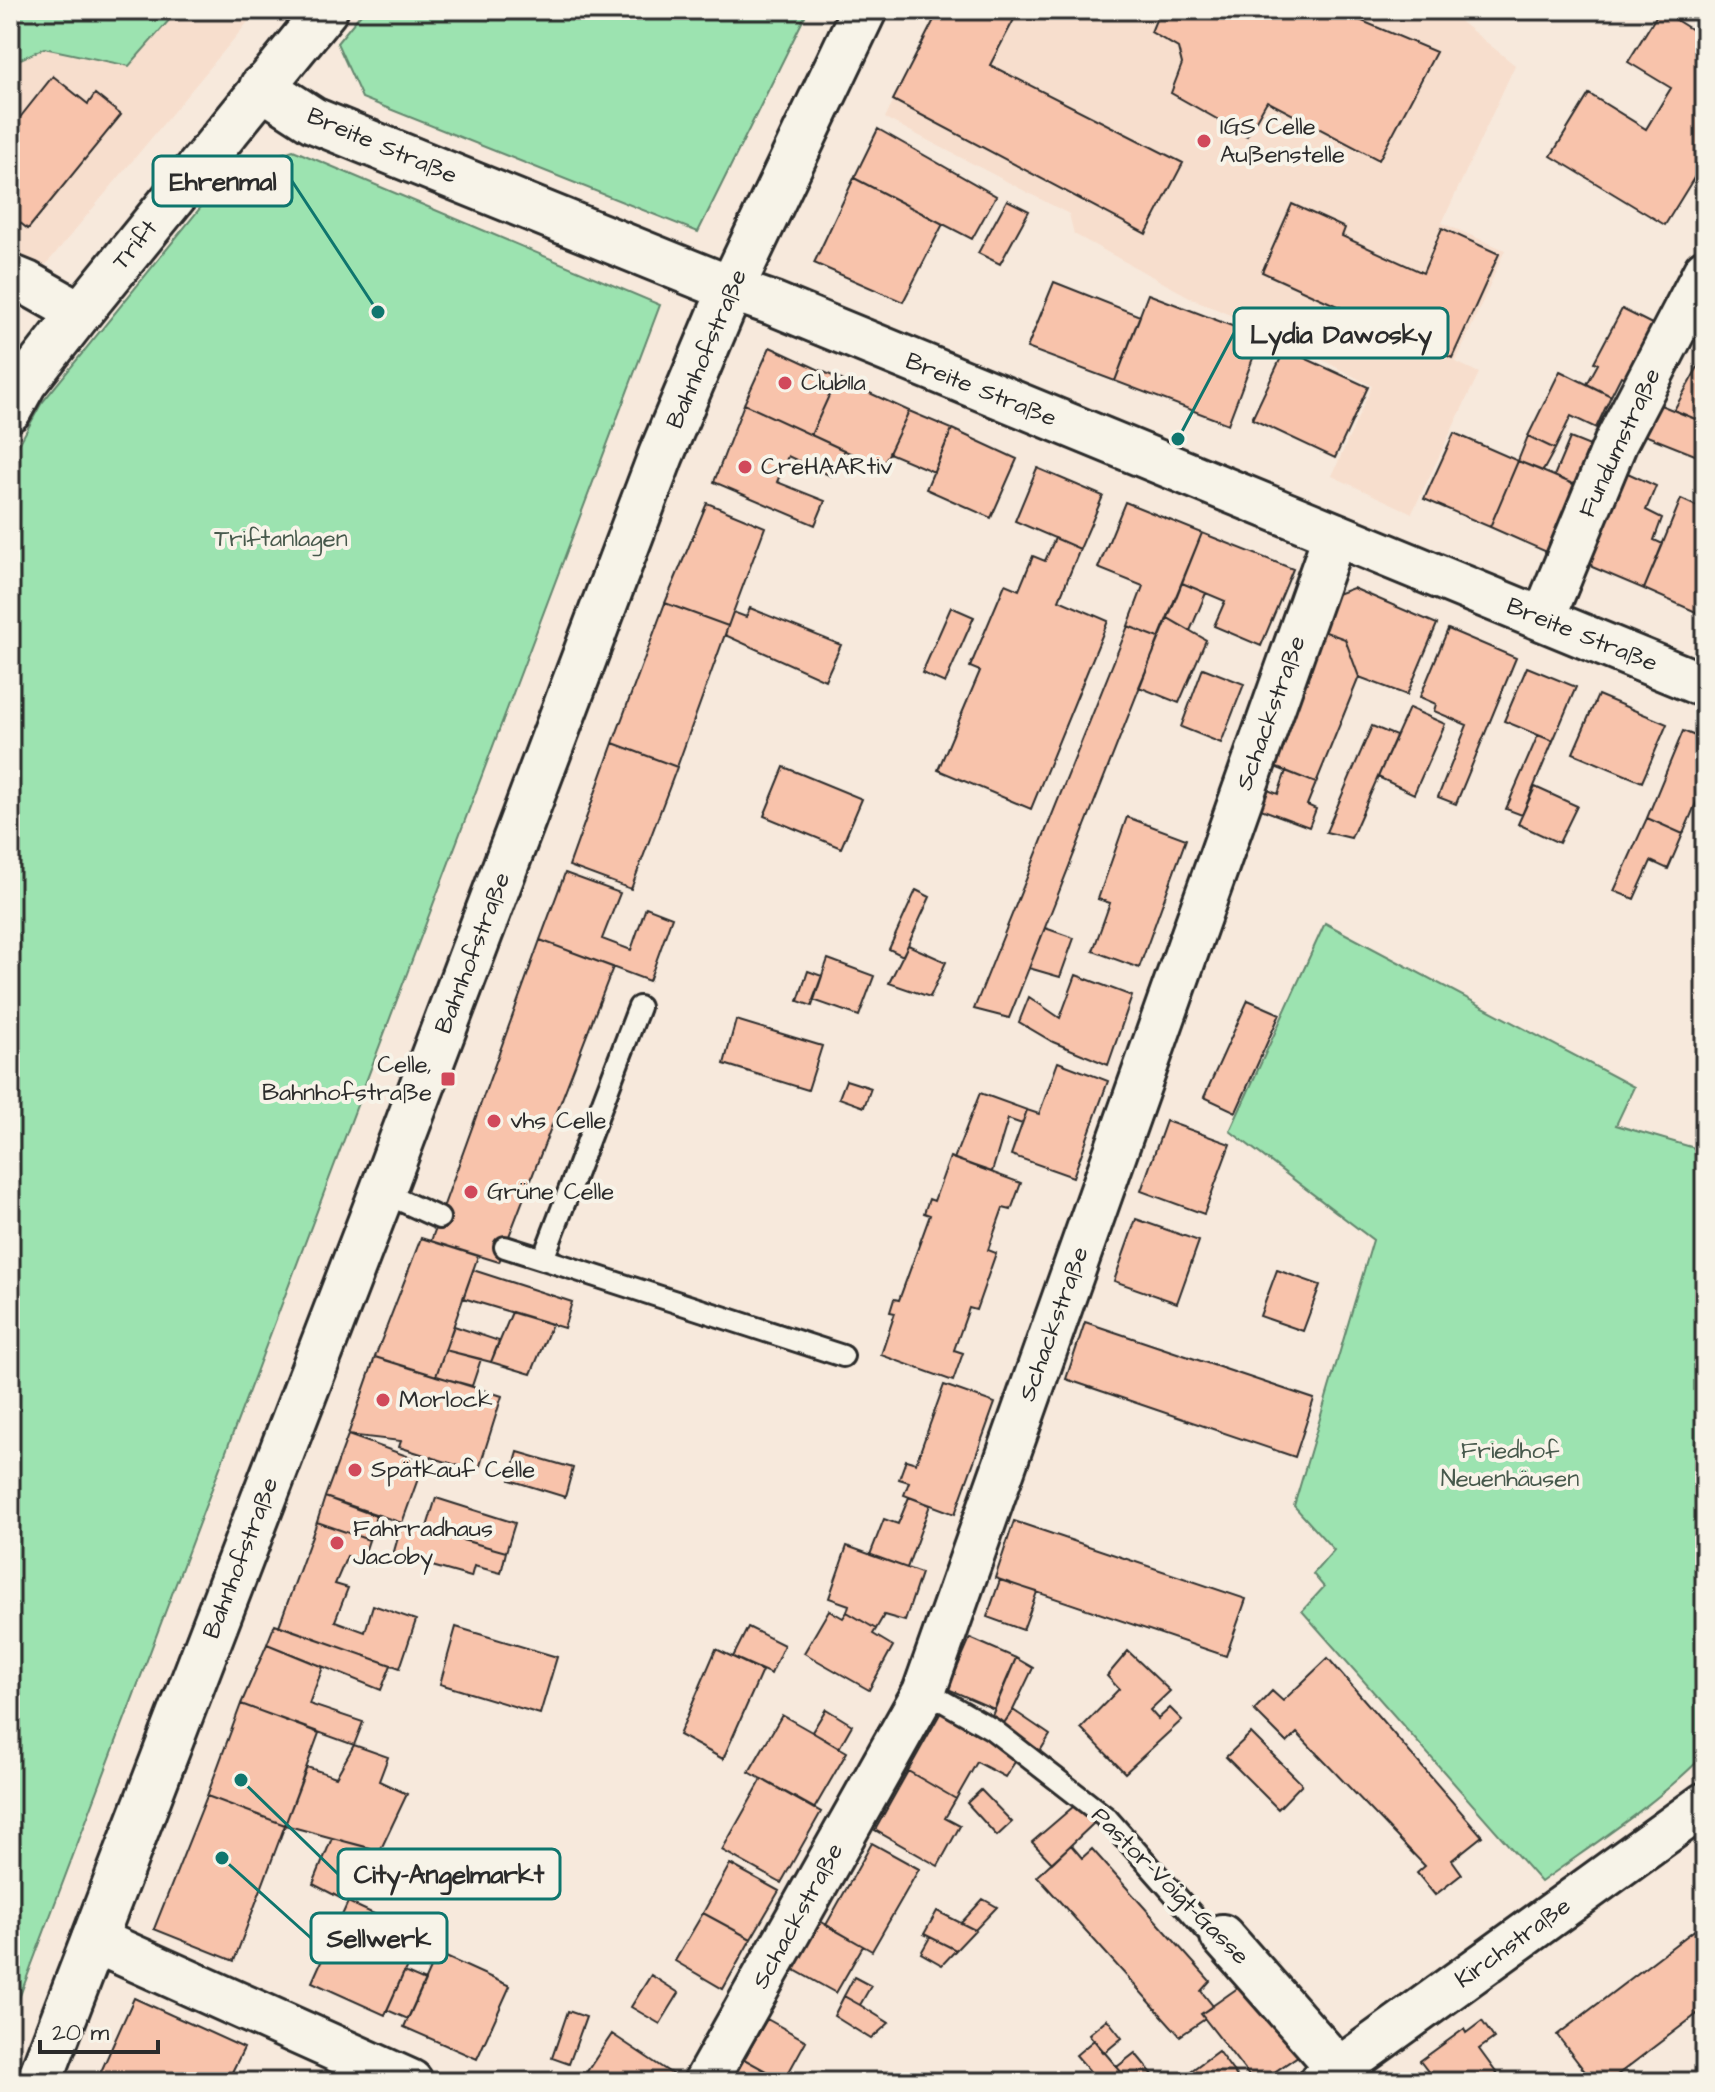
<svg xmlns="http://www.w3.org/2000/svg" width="1715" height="2092" viewBox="0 0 1715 2092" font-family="'Architects Daughter',sans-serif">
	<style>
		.built { fill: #f7decd }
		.green { fill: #9ce3b0; stroke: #64876e; stroke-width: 2 }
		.building { fill: #f8c3ab; stroke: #2b2b2b; stroke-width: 2 }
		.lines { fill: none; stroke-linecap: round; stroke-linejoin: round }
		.service-casing { stroke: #2b2b2b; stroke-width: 26 }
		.minor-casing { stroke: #2b2b2b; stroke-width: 48 }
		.tertiary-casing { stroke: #2b2b2b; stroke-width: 50 }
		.primary-casing { stroke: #2b2b2b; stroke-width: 50 }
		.service { stroke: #f7f3e8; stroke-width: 20 }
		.minor { stroke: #f7f3e8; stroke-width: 42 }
		.tertiary { stroke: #f7f3e8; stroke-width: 44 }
		.primary { stroke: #f7f3e8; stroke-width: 44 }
		.poi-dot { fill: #d1495b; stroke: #f7f3e8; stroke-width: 3 }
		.labels { text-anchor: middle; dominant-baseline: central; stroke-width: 8; stroke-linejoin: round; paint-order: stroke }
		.poi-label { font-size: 24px; fill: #2b2b2b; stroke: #f7f3e8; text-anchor: start }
		.street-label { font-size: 24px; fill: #2b2b2b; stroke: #f7f3e8 }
		.park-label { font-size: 24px; fill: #47594c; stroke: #f7f3e8 }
		.leader { fill: none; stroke: #0f766e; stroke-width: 3 }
		.callout-dot { fill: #0f766e; stroke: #f7f3e8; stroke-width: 3 }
		.callout { fill: #f7f3e8; stroke: #0f766e; stroke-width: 3 }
		.callout-label { font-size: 26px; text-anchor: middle; font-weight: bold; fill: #2b2b2b }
	</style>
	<rect width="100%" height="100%" fill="#f7e9dc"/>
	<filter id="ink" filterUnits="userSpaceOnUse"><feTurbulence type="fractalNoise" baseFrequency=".0125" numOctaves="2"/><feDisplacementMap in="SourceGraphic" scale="16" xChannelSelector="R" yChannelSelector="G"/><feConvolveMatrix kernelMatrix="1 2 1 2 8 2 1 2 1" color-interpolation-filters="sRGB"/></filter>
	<g filter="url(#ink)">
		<!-- built -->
		<path class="built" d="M10 10H258L29 285 10 278Z
			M937 10H1446L1515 65 1442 223 1505 250 1456 362 1479 373 1412 513 1332 476 1372 386 1267 331 1195 300 1074 234 1069 214 885 118Z"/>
		<!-- green -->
		<path class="green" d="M10 10H178L129 66 44 48 10 64Z
			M364 10H808L698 232 362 98 337 43Z
			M293 150 660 305 10 2022V461L41 404 231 170Z
			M1325 923 1634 1087 1616 1125 1705 1151V1754C1656 1804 1598 1841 1541 1882L1302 1611 1324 1587 1313 1574 1334 1550 1294 1506 1373 1240 1230 1131Z"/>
		<!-- building -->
		<path class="building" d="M939 10H1019L990 65 1183 163 1146 234 893 100Z
			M1160 10H1336L1436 52 1379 160 1267 101 1247 136 1171 93 1182 64 1178 48 1151 32Z
			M1660 10 1705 38V160L1665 225 1551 156 1589 94 1646 129 1671 88 1628 62Z
			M53 76 88 104 95 94 121 115 28 229 10 215V130Z
			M878 129 996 196 972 239 854 178Z
			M854 178 943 224 903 302 814 263Z
			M1007 200 1029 211 1000 264 978 253Z
			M1292 204 1345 228 1342 236 1423 273 1442 228 1499 254 1452 358 1262 272Z
			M1054 282 1140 316 1115 381 1027 348Z
			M1148 294 1261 337 1228 424 1115 381Z
			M1622 309 1654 325 1627 379 1621 376 1611 396 1587 384 1598 364 1594 362Z
			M770 347 837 378 811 435 744 404Z
			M1285 349 1368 387 1335 458 1252 419Z
			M1705 354V423L1674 410Z
			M1560 371 1611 396 1596 428 1571 416 1555 449 1528 436Z
			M837 378 909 411 882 468 811 435Z
			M744 404 844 450 831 476 788 456 777 482 825 501 815 525 714 482Z
			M1658 404 1705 423V459L1642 434Z
			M909 411 952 429 934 472 889 453Z
			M952 429 1017 459 991 518 926 489Z
			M1454 433 1518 461 1490 527 1424 499Z
			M1528 436 1555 449 1543 471 1518 461Z
			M1570 438 1595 448 1578 486 1554 476Z
			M1518 461 1578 486 1549 553 1490 527Z
			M1037 468 1103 496 1080 549 1015 521Z
			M1621 470 1656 486 1646 510 1662 518 1654 540 1663 544 1644 589 1592 567 1587 550Z
			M1681 499 1705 510V616L1644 589Z
			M1125 502 1202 533 1159 638 1128 626 1143 586 1098 568Z
			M707 503 765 527 728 626 665 603Z
			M1202 533 1293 569 1261 646 1214 626 1225 601 1182 583Z
			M1055 538 1080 549 1059 600 1108 621 1031 809 938 770 980 671 970 667 1005 584 1019 590 1033 556 1045 561Z
			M1182 583 1206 593 1190 631 1168 618Z
			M1353 588 1437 624 1407 695 1359 677 1345 639 1323 631 1337 594Z
			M665 603 728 626 677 767 613 743Z
			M951 607 974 617 945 683 922 673Z
			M750 608 841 645 825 680 725 635 733 612 746 617Z
			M1168 618 1206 640 1179 703 1139 687Z
			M1128 626 1159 638 1029 968 1009 1018 974 1009Z
			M1448 629 1516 658 1456 804 1438 797 1467 725 1434 711 1436 704 1420 697Z
			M1323 631 1345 639 1359 677 1316 783 1272 766Z
			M1527 667 1576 687 1553 741 1504 721Z
			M1203 668 1244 684 1221 743 1181 727Z
			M1598 695 1667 724 1642 782 1573 753Z
			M1409 708 1445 724 1414 794 1378 777Z
			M1372 726 1396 736 1351 838 1326 832Z
			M1683 731 1705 740V791L1702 789 1683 834 1647 818Z
			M1538 735 1553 741 1522 815 1506 809Z
			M613 743 677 767 631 889 569 866Z
			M784 767 862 799 841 848 764 816Z
			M1286 771 1316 783 1307 805 1316 809 1309 827 1258 808 1265 789 1278 794Z
			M1535 787 1577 806 1559 843 1518 824Z
			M1127 817 1186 839 1139 968 1093 951 1110 903 1098 899Z
			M1647 818 1683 834 1668 869 1651 861 1634 899 1614 891Z
			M565 873 620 893 602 939 631 950 646 907 672 917 649 981 540 940Z
			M916 890 930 897 903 956 889 949Z
			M1045 928 1074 938 1060 977 1029 968Z
			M540 940 613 967 499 1262 431 1241Z
			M908 945 946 962 930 997 889 983Z
			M828 959 874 976 859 1016 813 1000Z
			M808 971 822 976 812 1006 798 1001Z
			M1076 975 1132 996 1108 1065 1053 1042 1019 1022 1029 997 1060 1018Z
			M1248 1000 1280 1014 1236 1112 1204 1097Z
			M736 1020 822 1046 808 1090 724 1064Z
			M1058 1062 1108 1081 1073 1177 1011 1155 1027 1110 1039 1114Z
			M846 1080 871 1088 864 1107 839 1098Z
			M980 1093 1027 1110 1022 1124 1008 1119 992 1172 954 1159Z
			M1166 1121 1230 1144 1204 1214 1141 1191Z
			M950 1157 1021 1183 1011 1210 1003 1208 988 1250 996 1253 976 1310 969 1308 954 1350 963 1353 953 1381 881 1355 895 1313 890 1312 894 1299 899 1300 930 1215 924 1213 929 1199 934 1201Z
			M1136 1219 1199 1241 1177 1303 1114 1281Z
			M421 1238 478 1256 436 1376 375 1357Z
			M473 1270 572 1302 564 1328 463 1298Z
			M1277 1270 1320 1285 1303 1331 1260 1316Z
			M512 1312 552 1324 531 1374 491 1362Z
			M1085 1322 1314 1399 1295 1457 1066 1379Z
			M454 1326 499 1341 491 1362 445 1350Z
			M445 1350 481 1359 472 1386 436 1376Z
			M375 1357 502 1396 478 1472 399 1447 401 1441 348 1435Z
			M944 1385 995 1403 955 1514 904 1495 909 1482 899 1479 906 1460 916 1463Z
			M348 1435 424 1462 402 1523 325 1497Z
			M518 1452 573 1468 565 1497 510 1480Z
			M325 1497 376 1516 369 1540 317 1522Z
			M909 1497 930 1505 907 1568 870 1555 884 1519 898 1524Z
			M436 1498 515 1523 506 1552 426 1530Z
			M1014 1521 1246 1599 1226 1656 995 1578Z
			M317 1522 369 1540 362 1561 347 1556 335 1584 348 1588 335 1621 365 1632 373 1605 416 1620 400 1668 279 1626Z
			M402 1523 506 1552 501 1573 474 1566 471 1577 393 1555Z
			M847 1546 921 1573 905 1621 884 1615 876 1629 847 1612 849 1605 829 1598Z
			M1000 1580 1037 1592 1023 1630 987 1617Z
			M829 1610 843 1618 847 1612 876 1629 873 1634 893 1646 869 1690 804 1653Z
			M275 1624 391 1665 381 1690 267 1644Z
			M456 1627 557 1657 540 1714 440 1684Z
			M748 1627 784 1645 771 1674 733 1657Z
			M970 1638 1016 1658 994 1709 948 1689Z
			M267 1644 323 1667 309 1704 363 1722 354 1745 241 1704Z
			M716 1649 762 1671 723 1759 679 1735Z
			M1128 1651 1170 1691 1150 1710 1158 1719 1170 1708 1182 1720 1125 1773 1081 1728 1119 1689 1107 1676Z
			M1016 1658 1033 1668 1013 1710 1002 1726 991 1718Z
			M1328 1658 1482 1836 1452 1860 1462 1874 1435 1895 1417 1873 1425 1866 1297 1733 1287 1743 1254 1710 1272 1691 1283 1701Z
			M241 1704 319 1733 285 1825 207 1796Z
			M826 1709 852 1725 839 1748 812 1732Z
			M1013 1710 1050 1735 1040 1751 1002 1726Z
			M941 1712 990 1738 1017 1759 1005 1777 977 1762 956 1799 908 1771Z
			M782 1715 847 1752 814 1809 749 1772Z
			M1251 1733 1302 1784 1278 1809 1226 1757Z
			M354 1745 388 1757 379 1781 407 1794 380 1851 285 1825 307 1767 336 1777Z
			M908 1771 956 1799 945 1818 960 1826 938 1866 875 1830Z
			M762 1779 821 1812 781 1883 722 1850Z
			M981 1790 1012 1822 997 1836 967 1803Z
			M207 1796 285 1825 234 1961 154 1929Z
			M1074 1806 1095 1822 1052 1863 1032 1842Z
			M332 1838 370 1848 348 1902 313 1884Z
			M872 1843 919 1869 872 1951 826 1925Z
			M1071 1845 1082 1858 1092 1849 1210 1981 1201 1991 1213 2006 1201 2014 1205 2019 1180 2036 1037 1876Z
			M730 1864 779 1891 751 1939 703 1913Z
			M983 1899 997 1907 975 1930 961 1923Z
			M348 1902 374 1914 368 1927 415 1948 385 2015 312 1982Z
			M937 1911 975 1930 956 1950 924 1934Z
			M703 1913 751 1939 723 1989 675 1961Z
			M820 1921 863 1946 836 1993 793 1969Z
			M1705 1922V2008L1608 2082H1593L1557 2035Z
			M930 1937 956 1950 942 1965 921 1953Z
			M437 1953 510 1986 477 2059 404 2027Z
			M404 1972 425 1981 408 2019 387 2010Z
			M651 1975 679 1993 660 2024 631 2007Z
			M854 1977 871 1986 860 2005 844 1996Z
			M1249 1980 1308 2049 1260 2082H1254L1201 2014Z
			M844 1996 860 2005 889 2023 871 2039 834 2016Z
			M134 1998 244 2048 232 2072 240 2076 237 2082H112L99 2076Z
			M568 2011 586 2017 569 2064 552 2058Z
			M767 2019 806 2041 784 2081 744 2059Z
			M1107 2019 1122 2038 1104 2053 1089 2034Z
			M1482 2021 1494 2038 1479 2049 1503 2082H1436L1420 2061 1464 2029 1466 2033Z
			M612 2034 675 2076 671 2082H580Z
			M1094 2040 1117 2067 1129 2082H1099L1076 2055Z
			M1218 2051 1241 2082H1176Z
			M1135 2053 1154 2076 1147 2082H1129L1117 2067Z
			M744 2059 784 2081 783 2082H731Z"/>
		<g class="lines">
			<!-- service casing -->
			<g class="service-casing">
				<path id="service" d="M382 1192 439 1218
					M505 1247 543 1259 639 1007
					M543 1259 843 1356
					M941 1700 992 1729 1108 1819 1206 1930 1222 1936"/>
			</g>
			<!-- minor casing -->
			<g class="minor-casing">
				<path id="minor" d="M10 276 27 283 80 313
					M731 289 774 304 1705 686
					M10 410 25 383 80 313 326 10
					M1543 619 1616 442 1705 271
					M1222 1936 1339 2069
					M705 2082 924 1692 1335 534
					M1321 2082 1705 1804"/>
			</g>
			<!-- tertiary casing -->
			<g class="tertiary-casing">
				<path id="tertiary" d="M262 87 313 120 731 289
					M94 1940 410 2082"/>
			</g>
			<!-- primary casing -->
			<g class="primary-casing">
				<path id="primary" d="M39 2082 382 1192 661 455 731 289 864 10"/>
			</g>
			<!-- service -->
			<use href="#service" class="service"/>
			<!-- minor -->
			<use href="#minor" class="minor"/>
			<!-- tertiary -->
			<use href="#tertiary" class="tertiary"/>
			<!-- primary -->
			<use href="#primary" class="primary"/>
		</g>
	</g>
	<!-- markers -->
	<g class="poi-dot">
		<circle cx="1204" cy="141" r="8"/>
		<circle cx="785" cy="383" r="8"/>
		<circle cx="745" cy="467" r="8"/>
		<rect x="440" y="1071" width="16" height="16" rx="4"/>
		<circle cx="494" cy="1121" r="8"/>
		<circle cx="471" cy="1192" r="8"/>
		<circle cx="383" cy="1400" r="8"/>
		<circle cx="355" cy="1470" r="8"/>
		<circle cx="337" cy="1543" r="8"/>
	</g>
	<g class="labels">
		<!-- poi labels -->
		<g class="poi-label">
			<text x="1220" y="127">IGS Celle<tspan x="1220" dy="28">Außenstelle</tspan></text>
			<text x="801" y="383">Club11a</text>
			<text x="761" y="467">CreHAARtiv</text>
			<text x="432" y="1065" text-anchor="end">Celle,<tspan x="432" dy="28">Bahnhofstraße</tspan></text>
			<text x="510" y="1121">vhs Celle</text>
			<text x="487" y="1192">Grüne Celle</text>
			<text x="399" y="1400">Morlock</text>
			<text x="371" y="1470">Spätkauf Celle</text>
			<text x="353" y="1529">Fahrradhaus<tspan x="353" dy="28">Jacoby</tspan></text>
		</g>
		<!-- street labels -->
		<g class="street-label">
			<text transform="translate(382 146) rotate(23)">Breite Straße</text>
			<text transform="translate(135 245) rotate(-51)">Trift</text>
			<text transform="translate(707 349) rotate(-67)">Bahnhofstraße</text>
			<text transform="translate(981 390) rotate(22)">Breite Straße</text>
			<text transform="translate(1620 443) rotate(-65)">Fundumstraße</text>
			<text transform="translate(1582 635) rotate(22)">Breite Straße</text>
			<text transform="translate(1271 713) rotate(-70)">Schackstraße</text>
			<text transform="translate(473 953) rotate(-69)">Bahnhofstraße</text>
			<text transform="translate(1054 1324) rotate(-70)">Schackstraße</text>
			<text transform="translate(241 1558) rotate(-69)">Bahnhofstraße</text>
			<text transform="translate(1170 1886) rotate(45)">Pastor-Voigt-Gasse</text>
			<text transform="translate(798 1916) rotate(-61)">Schackstraße</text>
			<text transform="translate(1513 1943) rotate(-36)">Kirchstraße</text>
		</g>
		<!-- park labels -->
		<g class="park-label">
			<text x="281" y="539">Triftanlagen</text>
			<text x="1510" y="1451">Friedhof<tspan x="1510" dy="28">Neuenhäusen</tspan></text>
		</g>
	</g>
	<!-- callouts -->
	<path class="leader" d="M378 312L292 181M1178 439L1234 333M241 1780L338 1874M222 1858L311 1938"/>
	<g class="callout-dot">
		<circle cx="378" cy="312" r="8"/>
		<circle cx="1178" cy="439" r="8"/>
		<circle cx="241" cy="1780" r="8"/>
		<circle cx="222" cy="1858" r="8"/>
	</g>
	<g class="callout">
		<rect x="153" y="156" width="139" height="50" rx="8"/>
		<rect x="1234" y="308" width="214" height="50" rx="8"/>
		<rect x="338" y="1849" width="222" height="50" rx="8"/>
		<rect x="311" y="1913" width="136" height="50" rx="8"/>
	</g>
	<g class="callout-label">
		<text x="223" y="190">Ehrenmal</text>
		<text x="1341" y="343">Lydia Dawosky</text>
		<text x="449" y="1883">City-Angelmarkt</text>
		<text x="379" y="1947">Sellwerk</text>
	</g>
	<!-- margin -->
	<rect width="1715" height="2092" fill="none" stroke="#f7f3e8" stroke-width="40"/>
	<rect x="20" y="20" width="1675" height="2052" fill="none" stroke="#2b2b2b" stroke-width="3" filter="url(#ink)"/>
	<!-- scale -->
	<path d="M40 2040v12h118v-12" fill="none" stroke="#2b2b2b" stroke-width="4"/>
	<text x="52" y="2040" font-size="24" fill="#2b2b2b" stroke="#f7f3e8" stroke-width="6" paint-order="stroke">20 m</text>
</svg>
